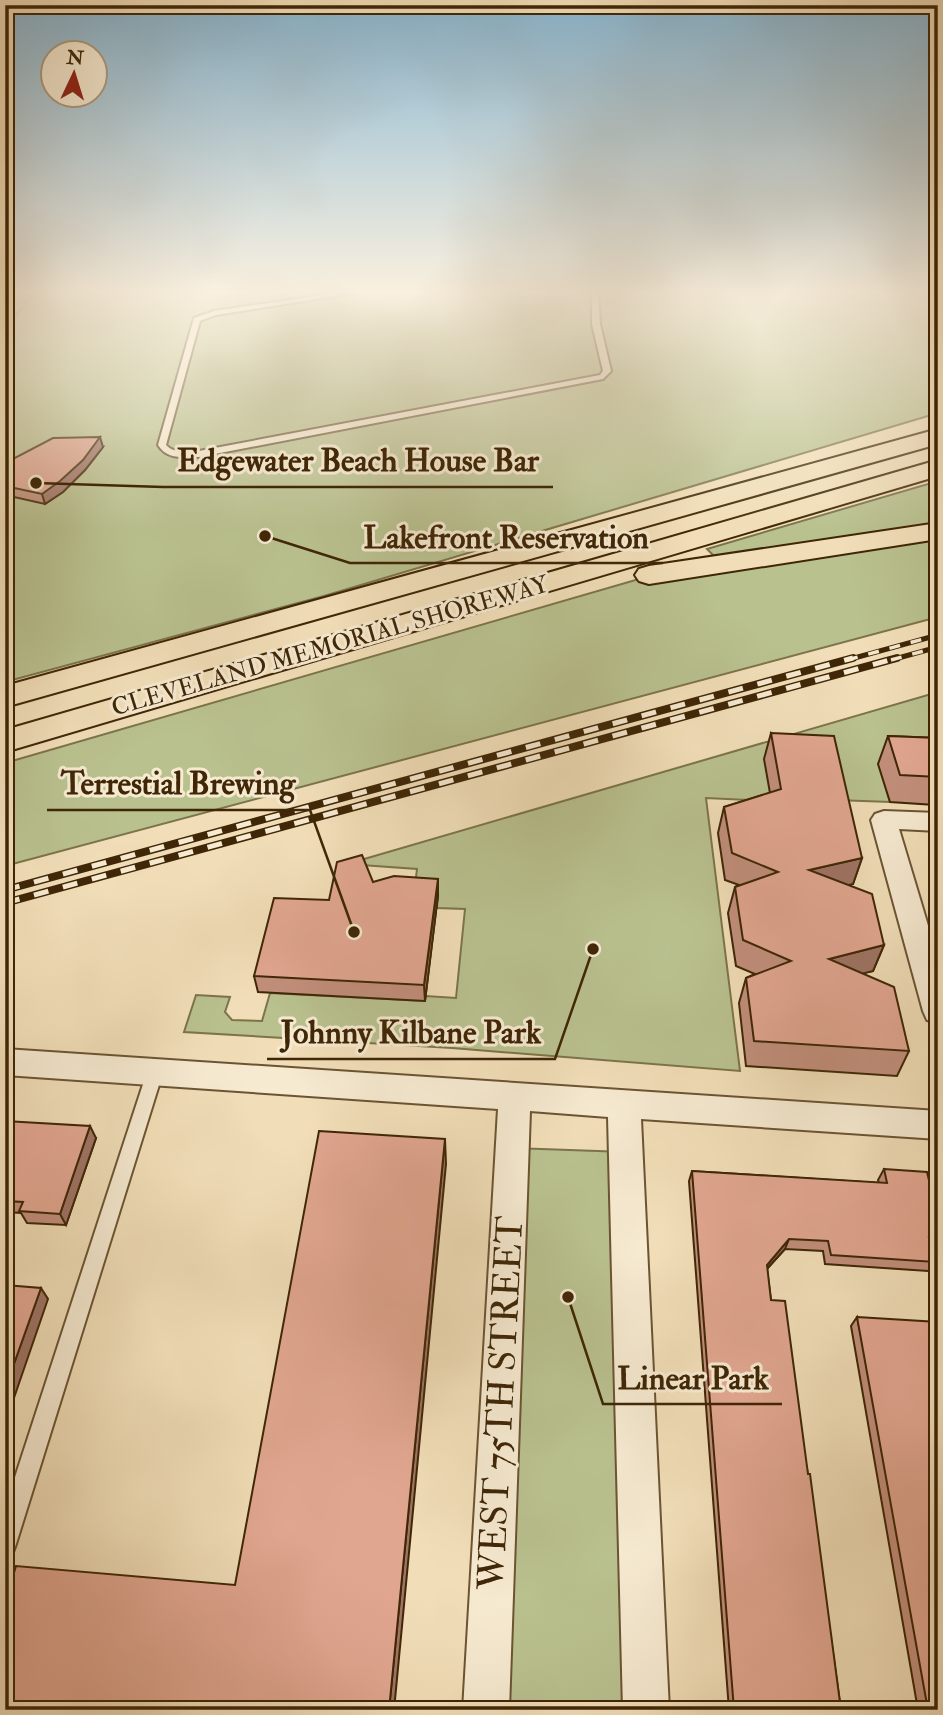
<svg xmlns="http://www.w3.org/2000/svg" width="943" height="1715" viewBox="0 0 943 1715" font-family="'IM FELL Double Pica',serif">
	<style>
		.green { fill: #b9c18f; stroke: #7c744a; stroke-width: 2 }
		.water { fill: #9bbcb3; stroke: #76806e; stroke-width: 2 }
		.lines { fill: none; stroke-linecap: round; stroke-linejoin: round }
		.service-casing { stroke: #6c5432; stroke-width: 4 }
		.minor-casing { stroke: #6c5432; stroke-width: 4 }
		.motorway-casing { stroke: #3f2606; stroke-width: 4 }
		.service { fill: #f6ead1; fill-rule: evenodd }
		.minor { fill: #f6ead1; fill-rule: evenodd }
		.motorway { fill: #f1deb8; fill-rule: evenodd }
		.rail-far1-casing { stroke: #3f2606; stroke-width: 5 }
		.rail-casing { stroke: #3f2606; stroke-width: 8 }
		.rail-far1 { stroke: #f6ead1; stroke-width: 3.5; stroke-dasharray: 11; stroke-linecap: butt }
		.rail { stroke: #f6ead1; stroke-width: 5; stroke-dasharray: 15; stroke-linecap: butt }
		.wall { fill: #c28f7c; stroke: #3f2606; stroke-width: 2 }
		.shaded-wall { fill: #9e7465; stroke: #3f2606; stroke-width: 2 }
		.building { fill: #e1a690; stroke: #3f2606; stroke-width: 2 }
		.labels { text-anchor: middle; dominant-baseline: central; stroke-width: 6; stroke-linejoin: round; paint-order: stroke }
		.far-street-label { font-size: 24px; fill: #3f2606; stroke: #f6ead1 }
		.near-street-label { font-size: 37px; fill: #3f2606; stroke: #f6ead1 }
		.leader { fill: none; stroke: #3f2606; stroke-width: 2.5 }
		.callout-dot { fill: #3f2606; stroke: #f6ead1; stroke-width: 2.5 }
		.callout-label { font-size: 32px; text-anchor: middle; font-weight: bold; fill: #3f2606; stroke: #f6ead1; stroke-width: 6; stroke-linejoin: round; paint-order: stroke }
	</style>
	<rect width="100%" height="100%" fill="#f1deb8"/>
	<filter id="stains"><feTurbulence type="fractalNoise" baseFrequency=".00286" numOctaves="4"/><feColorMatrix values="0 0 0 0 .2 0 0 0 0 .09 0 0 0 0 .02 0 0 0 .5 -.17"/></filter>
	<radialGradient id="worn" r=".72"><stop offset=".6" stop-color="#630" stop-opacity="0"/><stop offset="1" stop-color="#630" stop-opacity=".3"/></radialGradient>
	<!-- green -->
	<path class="green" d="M5 290H938V413L324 596 5 682Z
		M938 481V617L5 866V763L715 557 707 549Z
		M938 692V766L879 764 890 802 835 800 765 759 772 801 706 798 740 1071 452 1048 184 1032 196 995 230 997 225 1012 232 1020 262 1021 270 993 424 1001 426 996 456 998 465 909 437 908 438 895 414 894 417 869 347 864Z
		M513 1148 625 1152 646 1710H486Z"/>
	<!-- water -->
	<path class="water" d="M5 290H35L5 331Z"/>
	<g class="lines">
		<!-- service casing -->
		<g class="service-casing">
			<path id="service" d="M357 290H373L216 315 200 321 166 445C174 454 188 451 199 451L600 375 603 371 592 324V290H598L600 324 611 371 603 379 199 457C184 457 167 460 158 445L194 318 214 311Z
				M155 1065 161 1067 163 1072 16 1544 13 1552 5 1555V1508L147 1072 149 1067Z"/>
		</g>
		<!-- minor casing -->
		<g class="minor-casing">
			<path id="minor" d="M884 811 938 813V831L899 829 938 959V1023L927 1020 923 1011 871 820 875 814Z
				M5 1049 938 1111V1139L641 1119 669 1710H623L608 1117 530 1111 509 1710H463L498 1109 5 1075Z"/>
		</g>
		<!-- motorway casing -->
		<g class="motorway-casing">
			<path id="motorway" d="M938 429V444L5 707V686Z
				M938 460V476L5 752V730Z
				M938 523V539L649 584 639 581 635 575 639 569 649 566Z"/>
		</g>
		<!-- service -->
		<use href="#service" class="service"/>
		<!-- minor -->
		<use href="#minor" class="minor"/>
		<!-- motorway -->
		<use href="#motorway" class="motorway"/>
		<!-- rail-far1 casing -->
		<g class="rail-far1-casing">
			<path id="rail-far1" d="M847 660 938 635
				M891 660 938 647"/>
		</g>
		<!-- rail casing -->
		<g class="rail-casing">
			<path id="rail" d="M5 890 853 658
				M5 903 897 658"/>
		</g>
		<!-- rail-far1 -->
		<use href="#rail-far1" class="rail-far1"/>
		<!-- rail -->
		<use href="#rail" class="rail"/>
	</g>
	<!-- wall -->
	<path class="wall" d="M103 447 85 470 63 492 45 504 5 495V463Z
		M771 733 862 858 853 884 848 885 884 945 873 971 862 973 909 1051 897 1076 746 1066 739 1003 746 978 755 974 736 966 728 913 735 887 739 885 725 880 718 833 724 807 770 793 764 759Z
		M888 736 938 738V811L936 810 935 805 890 802 878 764Z
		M373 882 438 895 425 1001 258 992 254 976 329 900Z
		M5 1121 96 1138 66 1225 27 1223 21 1213 5 1212Z
		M884 1169 938 1217V1247L936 1249 932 1248 935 1262 928 1271 825 1264 823 1251 785 1249 767 1269 771 1300 808 1474 841 1710H729L689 1181 692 1171 879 1183 878 1180Z
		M857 1317 938 1710H918L851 1326Z"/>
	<!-- shaded-wall -->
	<path class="shaded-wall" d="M100 437 103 447 85 470 63 492 45 504 42 494Z
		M862 858 853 884 801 897 809 870Z
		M438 879V895L425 1001 424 985Z
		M884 945 873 971 819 985 829 959Z
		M90 1126 96 1138 66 1225 60 1214Z
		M445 1139 446 1164 394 1710H389Z
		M789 1239 785 1249 762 1274 767 1265Z
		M41 1288 48 1299 5 1424V1389Z"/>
	<!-- building -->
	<path class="building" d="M100 437 83 460 60 481 42 494 5 486V463L53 438Z
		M771 733 834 736 862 858 809 870 872 894 884 945 829 959 894 987 909 1051 754 1041 746 978 791 961 743 940 735 887 778 872 732 853 724 807 781 789Z
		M888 736 938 738V777L900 775Z
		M362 855 373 882 394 876 438 879 424 985 254 976 274 898 329 900 337 862Z
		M5 1121 90 1126 60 1214 19 1211 23 1202 5 1201Z
		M319 1131 445 1139 389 1710H5V1603L16 1566 235 1585Z
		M884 1169 927 1172 938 1217V1239L929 1238 935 1262 831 1255 828 1241 789 1239 767 1265 771 1300 785 1301 808 1474H810L841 1710H734L692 1171 887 1183Z
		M5 1285 41 1288 5 1389Z
		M857 1317 938 1322V1710H928Z"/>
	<!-- sky -->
	<linearGradient id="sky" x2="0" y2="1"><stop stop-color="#89b7d3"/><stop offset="0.55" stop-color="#f9f0df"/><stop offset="1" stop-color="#f9f0df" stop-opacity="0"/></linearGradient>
	<rect width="943" height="530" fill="url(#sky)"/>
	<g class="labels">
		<!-- far-street labels -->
		<g class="far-street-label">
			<text transform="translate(330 646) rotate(-16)">CLEVELAND MEMORIAL SHOREWAY</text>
		</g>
		<!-- near-street labels -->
		<g class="near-street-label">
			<text transform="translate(501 1403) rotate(-87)">WEST 75TH STREET</text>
		</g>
	</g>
	<!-- callouts -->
	<path class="leader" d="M36 483L163 487H553M265 536L350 563H663M354 932L310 810H47M593 949L555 1059H267M568 1297L603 1404H782"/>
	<g class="callout-dot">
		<circle cx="36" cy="483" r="7"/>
		<circle cx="265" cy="536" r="7"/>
		<circle cx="354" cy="932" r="7"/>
		<circle cx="593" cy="949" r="7"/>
		<circle cx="568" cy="1297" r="7"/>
	</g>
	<g class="callout-label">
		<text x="358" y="471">Edgewater Beach House Bar</text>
		<text x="506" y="548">Lakefront Reservation</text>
		<text x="178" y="794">Terrestial Brewing</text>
		<text x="411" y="1043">Johnny Kilbane Park</text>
		<text x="693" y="1389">Linear Park</text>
	</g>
	<!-- margin -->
	<rect width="943" height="1715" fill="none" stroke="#f1deb8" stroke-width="28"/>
	<rect x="7" y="7" width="929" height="1701" fill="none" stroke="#3f2606" stroke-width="3.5"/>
	<rect x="14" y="14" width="915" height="1687" fill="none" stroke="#3f2606" stroke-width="2"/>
	<!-- north arrow -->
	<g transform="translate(74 74) rotate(4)"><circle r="33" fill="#f6ead1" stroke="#ad9c80" stroke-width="2"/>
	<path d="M0-5L12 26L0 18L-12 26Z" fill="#8f2418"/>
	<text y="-10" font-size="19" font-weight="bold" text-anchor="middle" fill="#3f2606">N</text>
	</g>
	<rect width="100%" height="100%" filter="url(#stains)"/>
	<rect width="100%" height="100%" fill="url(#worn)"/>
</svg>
